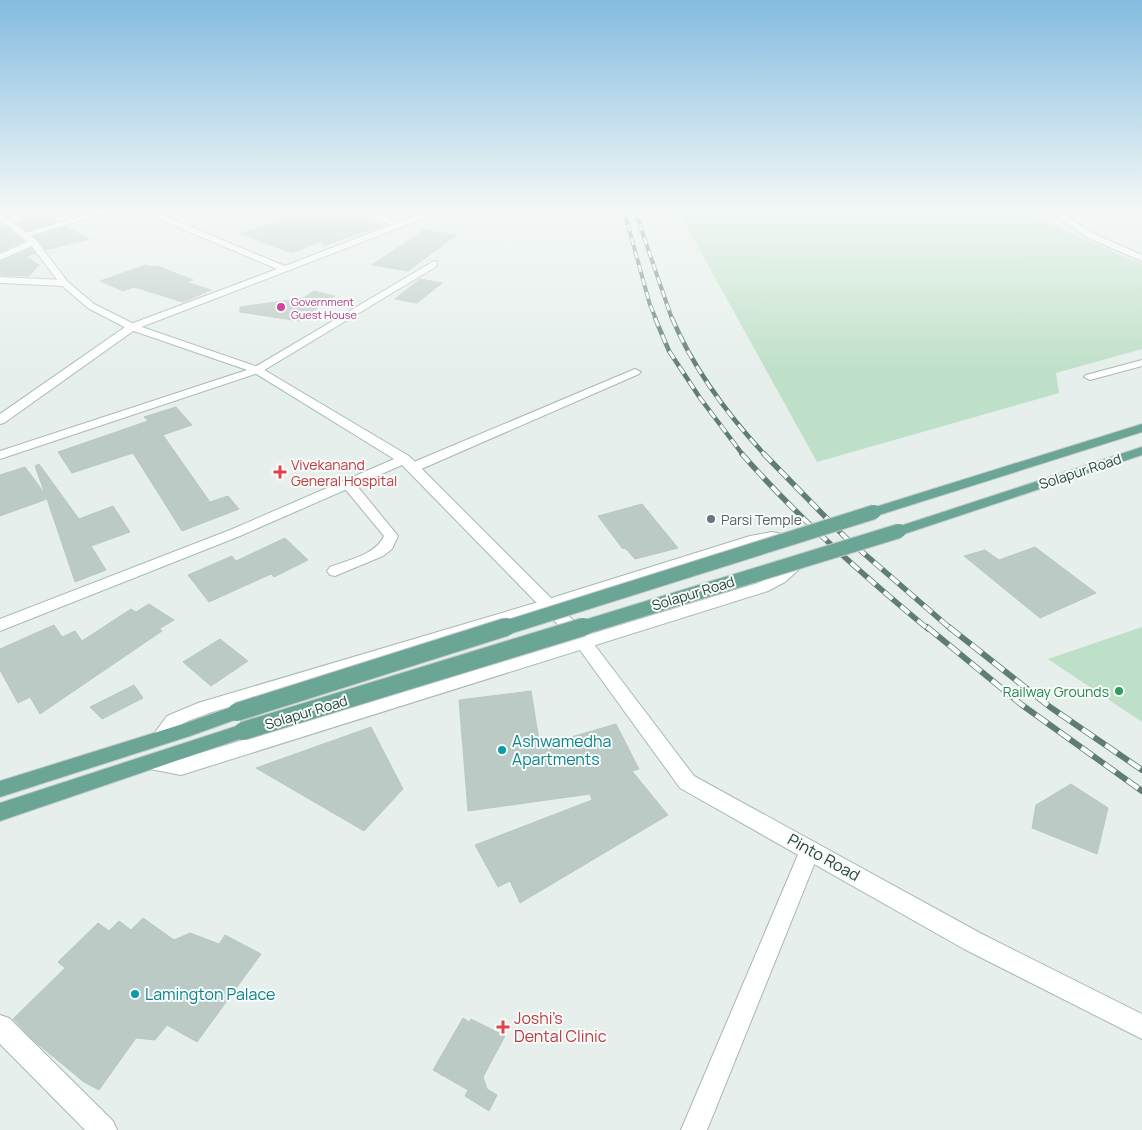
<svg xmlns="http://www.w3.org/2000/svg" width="1142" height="1130" viewBox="0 0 1142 1130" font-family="Manrope,sans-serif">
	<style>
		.green { fill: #bfe0c8 }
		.building { fill: #bbcac4; stroke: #b8c9c2 }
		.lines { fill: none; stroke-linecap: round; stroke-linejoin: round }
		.street-casing { stroke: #a8b8b2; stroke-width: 2 }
		.secondary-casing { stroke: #a4bbb3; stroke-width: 2 }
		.primary-casing { stroke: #c2cac8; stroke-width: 2 }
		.street { fill: #fff; fill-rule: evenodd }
		.secondary { fill: #fff; fill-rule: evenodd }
		.primary { fill: #6aa596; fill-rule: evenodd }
		.rail-far3-casing { stroke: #5f7d75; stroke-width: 4 }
		.rail-far2-casing { stroke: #5f7d75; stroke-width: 4.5 }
		.rail-far1-casing { stroke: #5f7d75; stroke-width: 5.5 }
		.rail-casing { stroke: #5f7d75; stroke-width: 6 }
		.rail-far3 { stroke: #f7fbf9; stroke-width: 2.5; stroke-dasharray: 7; stroke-linecap: butt }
		.rail-far2 { stroke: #f7fbf9; stroke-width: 3; stroke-dasharray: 9; stroke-linecap: butt }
		.rail-far1 { stroke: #f7fbf9; stroke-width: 4; stroke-dasharray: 11; stroke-linecap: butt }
		.rail { stroke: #f7fbf9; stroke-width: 4.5; stroke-dasharray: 14; stroke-linecap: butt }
		.primary-bridge-far1-casing { stroke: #c2cac8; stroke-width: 16; stroke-linecap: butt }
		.primary-bridge-casing { stroke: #c2cac8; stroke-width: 20; stroke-linecap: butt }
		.primary-bridge-far1 { stroke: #6aa596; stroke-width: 14 }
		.primary-bridge { stroke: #6aa596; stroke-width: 18 }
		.hotel-dot { fill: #d1479c; stroke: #f7fbf9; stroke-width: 2 }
		.health-dot { fill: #e0444e; stroke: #f7fbf9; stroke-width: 2 }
		.worship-dot { fill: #6b7280; stroke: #f7fbf9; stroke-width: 2 }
		.leisure-dot { fill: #2e9e5b; stroke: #f7fbf9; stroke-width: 2 }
		.culture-dot { fill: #0f9aa8; stroke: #f7fbf9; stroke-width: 2 }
		.labels { text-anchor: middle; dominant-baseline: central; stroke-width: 4; stroke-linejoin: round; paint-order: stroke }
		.far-hotel-label { font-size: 11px; fill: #b23c85; stroke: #f7fbf9; text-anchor: start }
		.health-label { font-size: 14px; fill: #be3a42; stroke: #f7fbf9; text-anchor: start }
		.street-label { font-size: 14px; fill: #24423a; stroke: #f7fbf9 }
		.worship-label { font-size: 14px; fill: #5b616d; stroke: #f7fbf9; text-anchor: start }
		.leisure-label { font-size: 14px; fill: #27864d; stroke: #f7fbf9; text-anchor: end }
		.near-culture-label { font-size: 16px; fill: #0d838f; stroke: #f7fbf9; text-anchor: start }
		.near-street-label { font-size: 16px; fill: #24423a; stroke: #f7fbf9 }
		.near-health-label { font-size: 16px; fill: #be3a42; stroke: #f7fbf9; text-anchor: start }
	</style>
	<rect width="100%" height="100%" fill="#e6efeb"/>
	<!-- green -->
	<path class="green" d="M678 211H1019L1142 264V349L1056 373 1059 393 817 462Z
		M1142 627V722L1048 659Z"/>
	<!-- building -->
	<path class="building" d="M15 211H38L57 221 27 231 18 224 27 222Z
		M307 211H342L383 225 323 246 320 241 292 253 240 234Z
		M6 227 24 241 0 252V228Z
		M67 227 89 239 46 250 34 236Z
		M424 230 456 235 408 271 372 265Z
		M31 248 35 254 26 256 39 265 29 276 0 275V262Z
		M146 265 152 267 157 266 193 280 186 282 211 290 183 302 134 287 123 291 100 281Z
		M420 279 442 283 417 303 395 299Z
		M314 291 335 296 299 321 240 312V307L303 298Z
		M176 407 192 425 163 435 210 502 228 496 239 509 182 531 133 453 72 473 58 452 148 421 144 417Z
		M39 464 79 519 113 506 130 532 91 546 106 570 75 582 47 499 0 516V475L25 467 45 494 35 466Z
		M642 504 678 548 635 559 626 549 622 548 598 516Z
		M285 538 308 560 274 577 271 574 209 602 188 575 232 556 236 561Z
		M1035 547 1096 593 1040 618 964 556 985 550 999 560Z
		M149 604 174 620 159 629 162 631 40 714 30 697 18 703 0 670V649L54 625 62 637 75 631 82 641 131 609 136 612Z
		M220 639 248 661 211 686 183 662Z
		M134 685 143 698 102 719 90 707Z
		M531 691 540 746 616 724 639 769 632 771 668 815 520 903 510 881 498 887 475 845 592 800 590 794 468 811 459 700Z
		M371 727 403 789 364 831 256 768Z
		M1071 784 1108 808 1097 854 1032 828 1036 805Z
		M143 918 174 940 190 933 219 944 225 935 261 954 197 1042 167 1025 155 1040 136 1038 99 1090 84 1082 33 1040 13 1019 65 968 58 962 98 923 109 931 119 921 131 930Z
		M463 1018 469 1022 471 1019 505 1036 483 1077 487 1089 497 1095 489 1111 465 1096 468 1090 433 1070Z"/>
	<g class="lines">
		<!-- street casing -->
		<g class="street-casing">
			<path id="street" d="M97 211H111L26 237 19 235Z
				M140 211H152L285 266 391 225 356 211H368L399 222 431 211H443L136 329 4 423 0 424V414L128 325 277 269Z
				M1059 211H1067L1065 215 1092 233 1142 255V261L1086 237 1058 217Z
				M33 239 37 242 36 244 0 260V254Z
				M434 261 437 262V266L261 372 0 459V451L253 368Z
				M0 277 64 280 69 283 64 286 0 283Z
				M1142 360V366L1090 380 1084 377 1086 375Z
				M635 369 641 372 639 374 419 470 414 471 407 467 409 464Z
				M348 480 353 481 398 536 392 549 383 556 335 576 330 575 327 571 330 567C347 560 376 555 384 536L341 484Z
				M772 532 792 536 794 539 792 542C782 545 768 542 757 543L554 609 209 713C200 717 187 720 179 726 169 734 169 750 152 744L150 739 167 716 198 703 542 601 750 536Z
				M801 555 806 557 808 560 806 563 785 582 768 591 181 775 145 768 143 762 145 756 152 754 181 759 758 583 775 574 796 557Z
				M810 841 817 843 820 850 707 1130H681L800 850 803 843Z
				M0 1015 9 1018 113 1121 117 1130H85L0 1044Z"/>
		</g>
		<!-- secondary casing -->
		<g class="secondary-casing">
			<path id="secondary" d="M0 213 36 240 67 281 94 304 136 325 261 368 409 456 584 631 694 776 980 933 1142 1014V1039L964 949 680 788 572 639 402 465 240 536 0 631V619L230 530 394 459 253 372 128 329 88 308 61 285 30 244 0 219Z"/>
		</g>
		<!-- primary casing -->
		<g class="primary-casing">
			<path id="primary" d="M1142 424V432L879 515H869L867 512 869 509Z
				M1142 447V455L904 534H894L892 531 894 528Z
				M237 705 243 707 246 712 243 717 190 736 0 797V781L186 723Z
				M243 724 249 726 252 731 249 736 0 821V803Z"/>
		</g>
		<!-- street -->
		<use href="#street" class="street"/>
		<!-- secondary -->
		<use href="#secondary" class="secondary"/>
		<!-- primary -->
		<use href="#primary" class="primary"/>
		<!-- rail-far3 casing -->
		<g class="rail-far3-casing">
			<path id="rail-far3" d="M624 211 650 305 656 319
				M635 211 672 319"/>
		</g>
		<!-- rail-far2 casing -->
		<g class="rail-far2-casing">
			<path id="rail-far2" d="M655 318 669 351 700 398 743 455
				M672 318C694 370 727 414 765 455"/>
		</g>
		<!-- rail-far1 casing -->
		<g class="rail-far1-casing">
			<path id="rail-far1" d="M742 454C798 518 863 575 928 629
				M764 454 845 537 951 629"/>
		</g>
		<!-- rail casing -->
		<g class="rail-casing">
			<path id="rail" d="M927 627 1022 705 1142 791
				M949 627 1050 707 1142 770"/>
		</g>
		<!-- rail-far3 -->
		<use href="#rail-far3" class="rail-far3"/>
		<!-- rail-far2 -->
		<use href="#rail-far2" class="rail-far2"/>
		<!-- rail-far1 -->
		<use href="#rail-far1" class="rail-far1"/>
		<!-- rail -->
		<use href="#rail" class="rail"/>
		<!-- primary-bridge-far1 casing -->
		<g class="primary-bridge-far1-casing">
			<path id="primary-bridge-far1" d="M502 629 874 512
				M579 629 899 531"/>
		</g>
		<!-- primary-bridge casing -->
		<g class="primary-bridge-casing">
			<path id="primary-bridge" d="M237 712 506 627
				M243 731 583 627"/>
		</g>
		<!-- primary-bridge-far1 -->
		<use href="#primary-bridge-far1" class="primary-bridge-far1"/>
		<!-- primary-bridge -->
		<use href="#primary-bridge" class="primary-bridge"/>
	</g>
	<!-- sky -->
	<linearGradient id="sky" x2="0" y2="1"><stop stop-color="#84bce0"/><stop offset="0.57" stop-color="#f4f8f6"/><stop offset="1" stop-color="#f4f8f6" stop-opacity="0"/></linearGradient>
	<rect width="1142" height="370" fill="url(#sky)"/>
	<!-- markers -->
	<circle class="hotel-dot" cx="281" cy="307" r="5"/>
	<g class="health-dot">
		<path d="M277.5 464.5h5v5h5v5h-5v5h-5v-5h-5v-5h5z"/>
		<path d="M500.5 1019.5h5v5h5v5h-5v5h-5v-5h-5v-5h5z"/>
	</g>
	<circle class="worship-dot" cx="711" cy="519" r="5"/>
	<circle class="leisure-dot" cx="1119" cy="691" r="5"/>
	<g class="culture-dot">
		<circle cx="502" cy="750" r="5"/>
		<circle cx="135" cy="994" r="5"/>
	</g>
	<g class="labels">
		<!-- far-hotel labels -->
		<g class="far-hotel-label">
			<text x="291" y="301">Government<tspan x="291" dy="13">Guest House</tspan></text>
		</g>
		<!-- health labels -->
		<g class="health-label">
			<text x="291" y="464">Vivekanand<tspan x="291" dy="16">General Hospital</tspan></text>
		</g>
		<!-- street labels -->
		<g class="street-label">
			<text transform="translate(1080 471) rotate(-18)">Solapur Road</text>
			<text transform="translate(693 593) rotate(-17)">Solapur Road</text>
			<text transform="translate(306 712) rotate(-17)">Solapur Road</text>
		</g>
		<!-- worship labels -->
		<g class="worship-label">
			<text x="721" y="519">Parsi Temple</text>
		</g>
		<!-- leisure labels -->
		<g class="leisure-label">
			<text x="1109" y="691">Railway Grounds</text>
		</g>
		<!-- near-culture labels -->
		<g class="near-culture-label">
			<text x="512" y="741">Ashwamedha<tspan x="512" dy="18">Apartments</tspan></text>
			<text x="145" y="994">Lamington Palace</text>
		</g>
		<!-- near-street labels -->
		<g class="near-street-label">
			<text transform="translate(824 857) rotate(29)">Pinto Road</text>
		</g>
		<!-- near-health labels -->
		<g class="near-health-label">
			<text x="514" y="1018">Joshi’s<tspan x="514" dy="18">Dental Clinic</tspan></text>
		</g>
	</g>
</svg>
